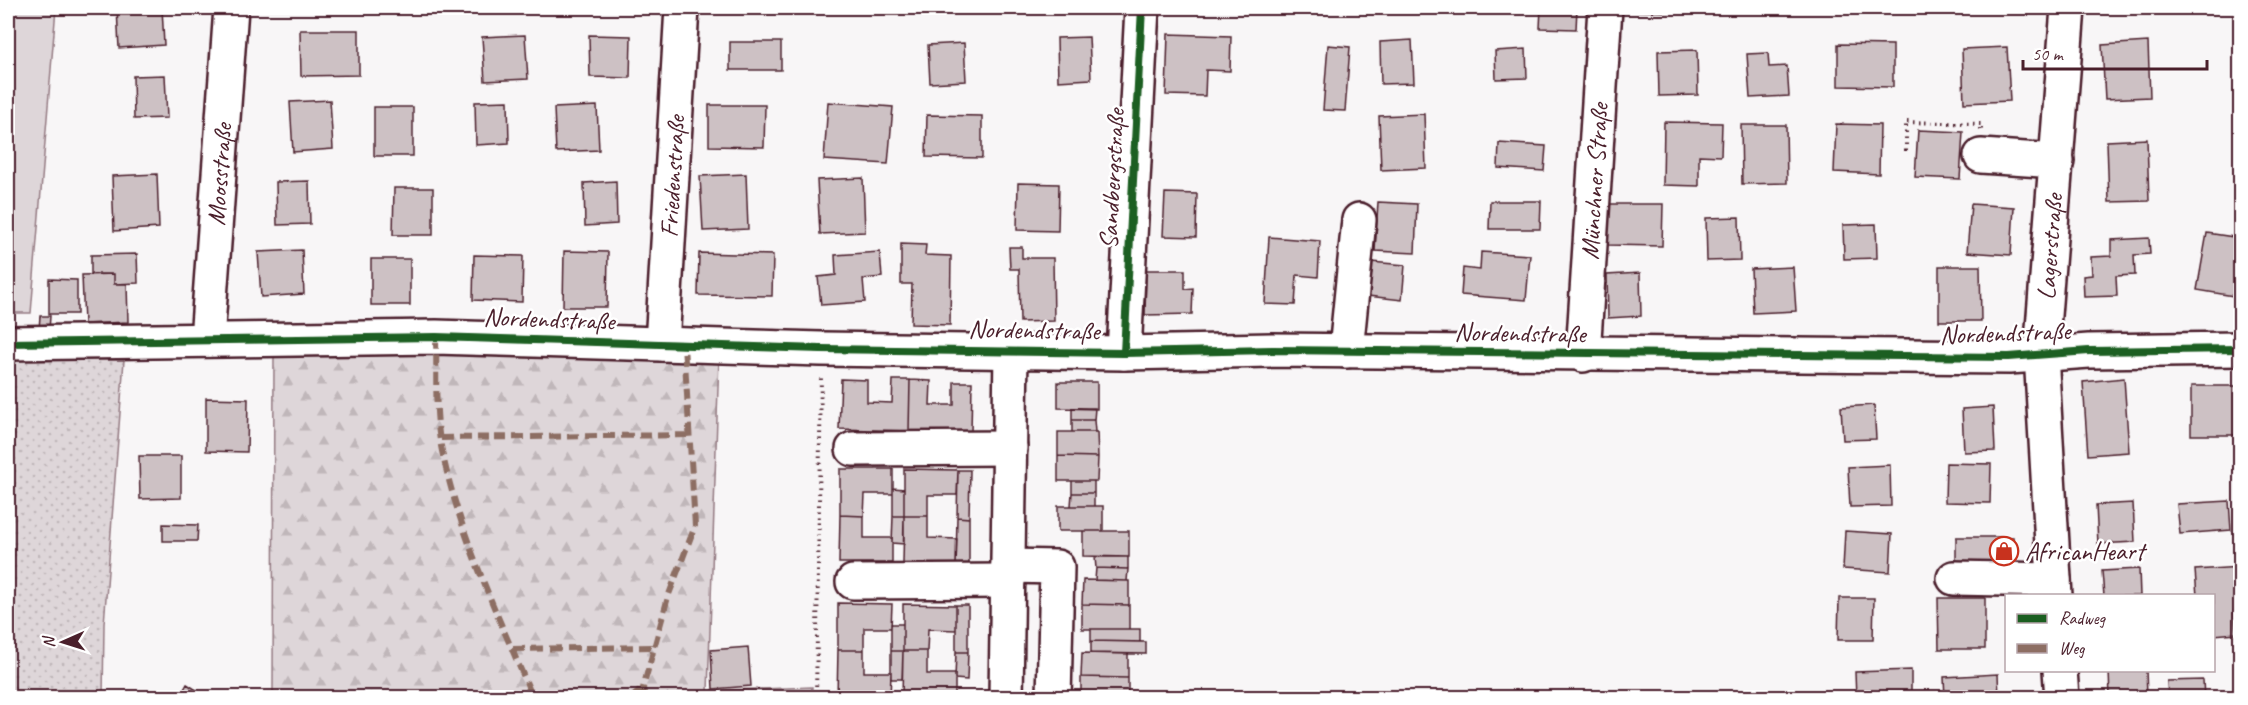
<svg xmlns="http://www.w3.org/2000/svg" width="2248" height="705" viewBox="0 0 2248 705" font-family="Caveat,sans-serif">
	<style>
		.grass { fill: url(#grass-dots); stroke: #947a82; stroke-width: 1.5 }
		.forest { fill: url(#forest-firs); stroke: #947a82; stroke-width: 1.5 }
		.garden { fill: #ded6d9; stroke: #947a82; stroke-width: 1.5 }
		.building { fill: #cdc1c4; stroke: #4a1f2b; stroke-width: 1.5 }
		.lines { fill: none; stroke-linecap: round; stroke-linejoin: round }
		.minor-casing { stroke: #4a1f2b; stroke-width: 38 }
		.path { stroke: #4a1f2b; stroke-width: 4; stroke-dasharray: 1.5 4.5; stroke-linecap: butt }
		.minor { stroke: #fff; stroke-width: 33 }
		.quiet { stroke: #8d6e63; stroke-width: 6; stroke-dasharray: 12 6; stroke-linecap: butt }
		.cycleway-casing { stroke: #fff; stroke-width: 11 }
		.cycleway { stroke: #1b5e20; stroke-width: 8 }
		.labels { text-anchor: middle; dominant-baseline: central; stroke-width: 5; stroke-linejoin: round; paint-order: stroke }
		.street-label { font-size: 26px; fill: #4a1f2b; stroke: #fff }
		.poi-label { font-size: 26px; fill: #4a1f2b; stroke: #fff; text-anchor: start }
	</style>
	<defs>
		<pattern id="grass-dots" width="8" height="8" patternUnits="userSpaceOnUse" patternTransform="scale(1.5)"><rect width="8" height="8" fill="#ded6d9"/><path d="M2 2h.1M6 6h.1" fill="none" stroke="#c0b7ba" stroke-width="1.8" stroke-linecap="round"/></pattern>
		<pattern id="forest-firs" width="22" height="20" patternUnits="userSpaceOnUse" patternTransform="scale(1.5)"><rect width="22" height="20" fill="#ded6d9"/><path d="M5 1l3.5 6h-7zM16 11l3.5 6h-7z" fill="#c0b7ba"/></pattern>
	</defs>
	<rect width="100%" height="100%" fill="#f8f6f7"/>
	<filter id="ink" filterUnits="userSpaceOnUse"><feTurbulence type="fractalNoise" baseFrequency=".0167" numOctaves="2"/><feDisplacementMap in="SourceGraphic" scale="12" xChannelSelector="R" yChannelSelector="G"/><feConvolveMatrix kernelMatrix="1 2 1 2 8 2 1 2 1" color-interpolation-filters="sRGB"/></filter>
	<g filter="url(#ink)">
		<!-- grass -->
		<path class="grass" d="M8 357 124 360 104 624 103 697 8 698Z"/>
		<!-- forest -->
		<path class="forest" d="M274 352 719 357 708 691 812 687V697L273 698Z"/>
		<!-- garden -->
		<path class="garden" d="M8 8H56L31 313H8Z"/>
		<!-- building -->
		<path class="building" d="M117 8H162L164 45 119 48Z
			M486 8H592V10L486 9Z
			M1299 8H1330V10L1299 9Z
			M1541 8H1577L1576 29 1540 28Z
			M1635 8H1684V12L1635 11Z
			M1755 8H1798L1755 11Z
			M300 30H359V75L301 76Z
			M1168 34 1231 36 1230 71 1206 70 1205 96 1166 95Z
			M525 35 528 79 485 81 482 37Z
			M589 35 631 36 630 78 590 77Z
			M1089 37 1091 79 1058 81 1057 38Z
			M1412 40 1414 83 1381 84 1380 42Z
			M730 42H781V70H730Z
			M2148 42 2150 97 2105 99 2102 45Z
			M964 43 966 81 930 83 928 45Z
			M1838 44 1893 45V87L1838 86Z
			M1328 45 1350 47 1345 111 1323 110Z
			M2007 47 2010 101 1964 103 1962 49Z
			M1526 49 1527 78 1496 79 1495 51Z
			M1697 50 1698 95 1659 96 1658 51Z
			M1768 53 1769 67 1787 66 1789 96 1750 98 1747 54Z
			M165 75 167 118 134 119 133 76Z
			M330 100 333 149 293 152 290 102Z
			M508 101 509 143 476 145 475 102Z
			M828 102 893 107 888 164 824 160Z
			M709 105H765L764 147 709 146Z
			M597 106 599 150 556 152 554 108Z
			M374 107H413V156H374Z
			M1424 114 1426 168 1381 170 1379 116Z
			M927 115 982 116V158L926 157Z
			M1664 122 1722 123 1721 156 1699 155V186L1663 185Z
			M1836 124 1880 125 1879 174 1834 172Z
			M1741 125H1786L1787 183 1742 184Z
			M1918 130 1963 132 1960 179 1915 177Z
			M2147 139 2149 201 2109 202 2107 141Z
			M1499 143 1546 146 1544 171 1498 168Z
			M157 174 159 228 114 231 112 176Z
			M746 174 748 229 703 231 700 176Z
			M863 178 865 232 820 234 817 180Z
			M309 181 310 224 277 225 276 182Z
			M616 181 617 224 585 226 584 183Z
			M1018 183 1059 184 1058 231 1017 230Z
			M394 188H433V235H393Z
			M1165 193 1197 194 1196 237 1163 236Z
			M1490 201H1541L1540 229H1489Z
			M1378 202 1417 204 1415 253 1375 251Z
			M1607 204H1663L1662 246 1607 245Z
			M1971 204 2014 207 2011 255 1967 252Z
			M1739 217 1740 260 1707 261 1706 218Z
			M1876 224 1877 258 1844 259 1843 225Z
			M2207 233 2240 238V297L2197 290Z
			M1269 237 1320 241 1318 277 1297 275 1295 305 1265 304Z
			M2149 238 2150 254 2134 255 2135 275 2116 276 2117 296 2084 297 2083 276 2092 275 2091 257 2111 256V240Z
			M901 244 926 245 925 255 951 256 950 325 911 324 912 284H901Z
			M1009 247H1022V258H1053L1054 321 1020 322 1019 269H1010Z
			M302 250 304 294 261 297 258 252Z
			M564 251 608 252 607 307H563Z
			M880 252 882 277 863 279 865 302 821 305 818 277 836 275 835 255Z
			M1481 252 1530 255 1526 300 1461 295 1463 268 1480 270Z
			M699 253 773 255 772 296 698 295Z
			M137 254 138 283 114 284V274H91V255Z
			M474 255 523 256 522 302 473 300Z
			M371 259H410V305H371Z
			M1371 262 1405 265 1402 300 1368 296Z
			M1939 266H1980L1981 321H1939Z
			M1793 267 1796 311 1753 313 1751 269Z
			M1146 270H1185V289L1193 288 1192 314 1145 315Z
			M1640 273 1641 316 1608 318 1607 275Z
			M114 274V284H127L128 322 84 324 82 275Z
			M49 279 77 280V314H49Z
			M40 316H50L49 330H39Z
			M2124 378 2129 452 2088 455 2083 382Z
			M841 379 867 380V402L892 403 893 380H910L909 431 839 429Z
			M910 380 931 381 930 405H954V382H972L971 432 909 431Z
			M1058 382H1097V409L1058 408Z
			M2191 386H2240V435H2191Z
			M206 398 248 399 247 452 206 451Z
			M1874 405 1876 439 1843 440 1841 407Z
			M1993 407 1995 451 1964 452 1962 409Z
			M1072 408H1095L1094 420H1072Z
			M1072 420H1094L1095 432H1072Z
			M1058 432H1097L1098 457 1058 456Z
			M139 456H181V498L140 499Z
			M1058 456 1098 457 1097 481H1058Z
			M1946 463 1991 464 1990 503 1945 502Z
			M1890 465 1891 506 1850 507 1848 467Z
			M840 469H893V494H865L864 516 840 515Z
			M904 469 958 470 957 495H928V516H904Z
			M958 470H970L969 518 957 517Z
			M1072 481H1094V493H1072Z
			M893 488 904 489V516H893Z
			M1072 493H1094V506H1071Z
			M2229 501 2231 530 2180 534 2177 504Z
			M2133 503 2135 542 2098 544 2096 505Z
			M1058 506H1103V531H1058Z
			M840 515 864 516V538H892V563H839Z
			M893 516H904V544L892 543Z
			M904 516H928V538L957 539 956 565 903 564Z
			M957 517 969 518V565H956Z
			M163 524 198 525 197 541H163Z
			M1083 531H1129V557L1083 556Z
			M1845 531 1892 534 1890 572 1843 569Z
			M1956 537H2013V565H1956Z
			M1095 557H1128V569L1096 568Z
			M2240 567V610H2234L2236 633 2214 635V596H2197L2195 570Z
			M1096 568 1128 569 1127 581 1095 580Z
			M2139 569 2140 596H2104L2102 571Z
			M1083 580 1129 581V605L1082 604Z
			M1839 598H1874L1873 640H1838Z
			M1938 598H1985V649H1939Z
			M838 603 892 604 891 628H864V650H838Z
			M903 604 956 605V630L928 629 927 651H903Z
			M1082 604 1129 605V629H1082Z
			M956 605H968V652H956Z
			M891 624H903V651H891Z
			M1091 629H1140V642L1091 641Z
			M1091 641 1146 642V654L1091 653Z
			M748 647 751 686 713 689 711 650Z
			M838 650H864V672H891L890 698H837Z
			M891 651H903L902 679H891Z
			M903 651H927V674H955V698H902Z
			M956 652H968L967 680 955 679Z
			M1082 653 1128 654V678L1081 677Z
			M1911 670V698H1856L1855 672Z
			M2109 670H2146L2147 696 2110 698Z
			M1998 674 1999 698H1945L1944 677Z
			M1081 677 1128 678V698H1081Z
			M2203 680 2204 698H2168L2167 681Z
			M187 684 209 698H179Z"/>
		<g class="lines">
			<!-- minor casing -->
			<g class="minor-casing">
				<g id="minor">
					<path d="M1981 156 2057 161"/>
					<path id="s1" d="M207 340 231 8"/>
					<path d="M8 343 436 337 821 349 1124 353 1272 350 2009 357 2089 351 2240 349"/>
					<path id="s2" d="M662 344 682 8"/>
					<path d="M1346 351 1359 220"/>
					<path d="M1124 353 1142 8"/>
					<path id="s3" d="M1583 355 1605 8"/>
					<path d="M853 449 1010 448"/>
					<path d="M1008 566 1057 567 1054 698"/>
					<path d="M1954 578 2054 580"/>
					<path d="M853 582 1008 581"/>
					<path id="s4" d="M2055 596 2041 354 2068 8"/>
					<path d="M2060 670 2062 698"/>
					<path d="M1006 698 1011 351"/>
				</g>
			</g>
			<!-- path -->
			<path class="path" d="M1906 151V122L1981 124V130
				M816 698 821 376"/>
			<!-- minor -->
			<use href="#minor" class="minor"/>
			<!-- quiet -->
			<path class="quiet" d="M436 337C437 374 434 414 442 451 460 537 499 618 533 698
				M441 438 690 435
				M513 649 654 647
				M631 698 643 688
				M645 698 643 688 668 597 695 526 684 345"/>
			<!-- cycleway casing -->
			<g class="cycleway-casing">
				<path id="cycleway" d="M8 343 436 337 821 349 1124 353 1272 350 2009 357 2089 351 2240 349
					M1124 353 1142 8"/>
			</g>
			<!-- cycleway -->
			<use href="#cycleway" class="cycleway"/>
		</g>
	</g>
	<!-- icons -->
	<defs>
		<g id="shop-ring" transform="scale(1.5)"><circle r="9.5" fill="#fff" stroke="#c8321e" stroke-width="1.5"/><path d="M-5-2.5h2.3a2.7 3.5 0 0 1 5.4 0H5L5.5 6h-11ZM-1.5-2.5h3a1.5 2.3 0 0 0-3 0Z" fill="#c8321e"/></g>
	</defs>
	<g fill-rule="evenodd">
		<use href="#shop-ring" x="2004" y="551"/>
	</g>
	<g class="labels">
		<!-- street labels -->
		<g class="street-label">
			<text stroke="none"><textPath href="#s1" startOffset="166">Moosstraße</textPath></text>
			<text stroke="none"><textPath href="#s2" startOffset="168">Friedenstraße</textPath></text>
			<text transform="translate(1112 179) rotate(-87)">Sandbergstraße</text>
			<text stroke="none"><textPath href="#s3" startOffset="174">Münchner Straße</textPath></text>
			<text stroke="none"><textPath href="#s4" startOffset="350">Lagerstraße</textPath></text>
			<text transform="translate(549 319) rotate(2)">Nordendstraße</text>
			<text transform="translate(1034 330) rotate(1)">Nordendstraße</text>
			<text transform="translate(1520 333) rotate(1)">Nordendstraße</text>
			<text transform="translate(2005 333) rotate(-2)">Nordendstraße</text>
		</g>
		<!-- poi labels -->
		<g class="poi-label">
			<text x="2025" y="551">AfricanHeart</text>
		</g>
	</g>
	<!-- margin -->
	<rect width="2248" height="705" fill="none" stroke="#fff" stroke-width="30"/>
	<rect x="15" y="15" width="2218" height="675" fill="none" stroke="#4a1f2b" stroke-width="2" filter="url(#ink)"/>
	<!-- legend -->
	<rect x="2005" y="594" width="210" height="78" fill="#ffffff" stroke="#b7a5aa" stroke-width="1.5"/>
	<rect x="2017" y="614" width="30" height="9" fill="#1b5e20" stroke="#b7a5aa" stroke-width="1.5"/>
	<text x="2059" y="624" font-size="18" fill="#4a1f2b">Radweg</text>
	<rect x="2017" y="644" width="30" height="9" fill="#8d6e63" stroke="#b7a5aa" stroke-width="1.5"/>
	<text x="2059" y="654" font-size="18" fill="#4a1f2b">Weg</text>
	<!-- north arrow -->
	<g transform="translate(63 642) rotate(267)" stroke="#ffffff" stroke-width="4.5" paint-order="stroke">
	<path d="M0-4.5L10 22L0 15L-10 22Z" fill="#4a1f2b"/>
	<text y="-9" font-size="16" font-weight="bold" text-anchor="middle" fill="#4a1f2b">N</text>
	</g>
	<!-- scale -->
	<path d="M2023 60v9h184v-9" fill="none" stroke="#4a1f2b" stroke-width="3"/>
	<text x="2032" y="60" font-size="18" fill="#4a1f2b" stroke="#ffffff" stroke-width="4.5" paint-order="stroke">50 m</text>
</svg>
